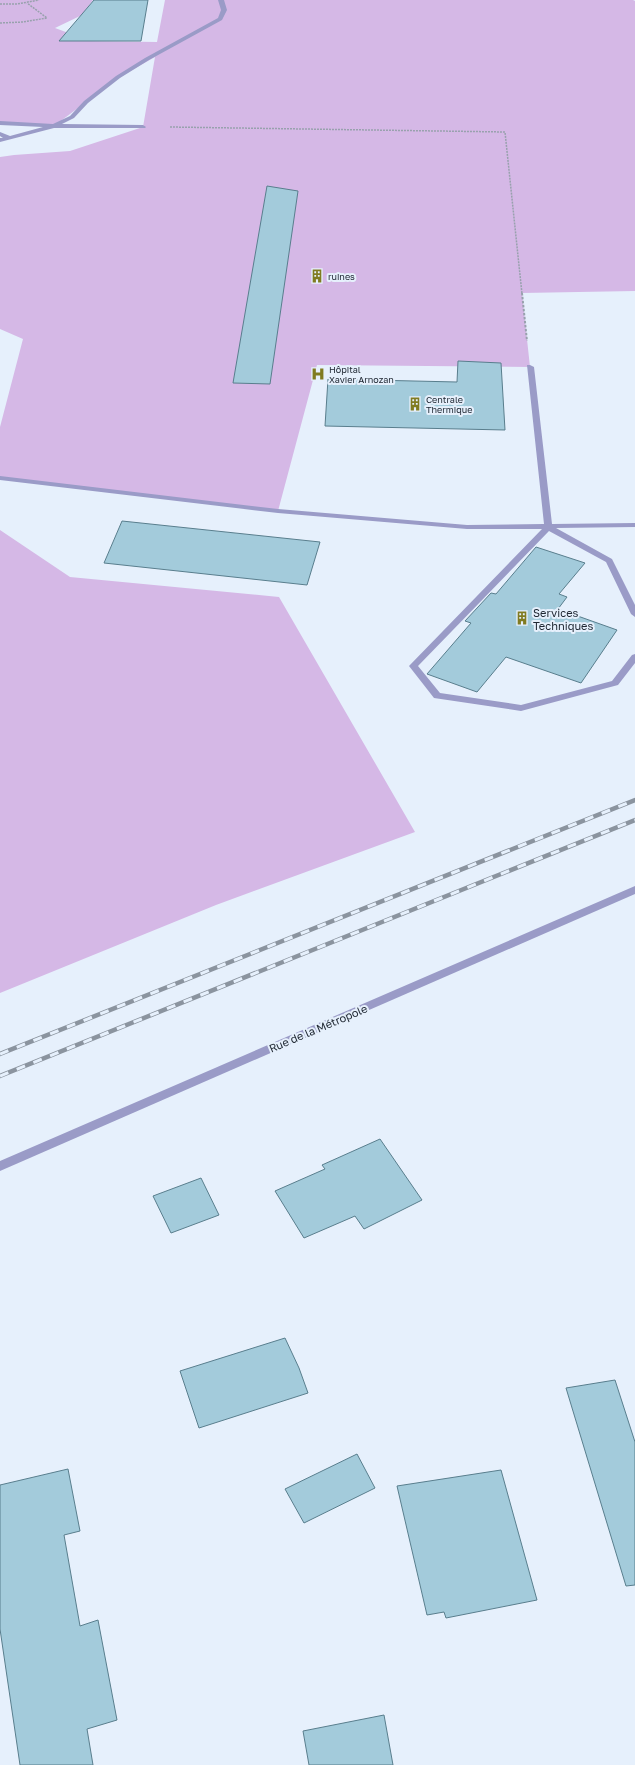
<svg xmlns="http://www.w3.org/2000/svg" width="635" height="1765" viewBox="0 0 635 1765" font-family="'Golos Text',sans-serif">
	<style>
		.green { fill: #d5b8e6 }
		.building { fill: #a3cbdb; stroke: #597e8d }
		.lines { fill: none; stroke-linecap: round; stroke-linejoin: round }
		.path-far1 { stroke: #98a1ad; stroke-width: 1.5; stroke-dasharray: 2 1; stroke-linecap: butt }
		.path { stroke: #98a1ad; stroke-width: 2; stroke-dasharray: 2.5 1.5; stroke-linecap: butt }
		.service { fill: #9a9bc7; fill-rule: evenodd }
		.minor { fill: #9a9bc7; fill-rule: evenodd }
		.rail-casing { stroke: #8b949f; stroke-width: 4.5 }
		.rail { stroke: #e6f0fc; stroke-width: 3; stroke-dasharray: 9; stroke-linecap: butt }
		.labels { text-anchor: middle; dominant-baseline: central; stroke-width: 4; stroke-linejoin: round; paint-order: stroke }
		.far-poi-label { font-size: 9px; fill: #212934; stroke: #e6f0fc; text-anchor: start }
		.poi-label { font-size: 11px; fill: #212934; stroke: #e6f0fc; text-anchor: start }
		.street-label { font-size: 11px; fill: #212934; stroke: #e6f0fc }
	</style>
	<rect width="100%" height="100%" fill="#e6f0fc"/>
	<!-- green -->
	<path class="green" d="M0 0H93L82 15 55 28 90 41 157 42 165 0H633L635 1V291L522 293 530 367 317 365 278 511 0 478V427L23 339 0 329V157L14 155 70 151 143 127 155 57 118 78 54 126 0 123Z
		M0 530 70 577 279 597 415 832 216 905 0 993Z"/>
	<!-- building -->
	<path class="building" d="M94 0H148L141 41H59Z
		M267 186 298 191 270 384 233 383Z
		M458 361 501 363 505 430 325 426 328 379 457 382Z
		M122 521 320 542 307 585 104 563Z
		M536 547 585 563 559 594 567 597 558 609 617 630 581 683 506 657 477 692 427 674 471 623 465 621 491 593 496 594Z
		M380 1139 422 1200 364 1229 355 1216 304 1238 275 1191 325 1169 322 1165Z
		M201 1178 219 1215 171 1233 153 1196Z
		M285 1338 299 1368 308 1393 199 1428 180 1371Z
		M615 1380 635 1442V1585L626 1586 566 1388Z
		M357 1454 375 1488 304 1523 285 1489Z
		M68 1469 80 1531 64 1535 80 1626 98 1620 117 1720 87 1729 93 1765H20L0 1629V1485Z
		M501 1470 537 1600 446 1618 444 1612 427 1615 397 1486Z
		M384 1715 393 1765H309L303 1731Z"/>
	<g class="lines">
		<!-- path-far1 -->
		<path class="path-far1" d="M0 4H17L39 0
			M0 23 23 22 47 18 27 3
			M170 127 505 132 522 294"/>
		<!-- path -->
		<path class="path" d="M522 293 527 341"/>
		<!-- service -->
		<path class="service" d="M218 0H224L227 10 222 20 149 60 120 78 88 103 74 118 62 124 143 125 146 127 145 128H54L0 142V138H3L0 136V132L10 136 43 127 0 125V121L53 124 70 116 84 101 116 76 145 58 218 18 221 10Z
			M527 365H530L534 367 552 524 635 523V527L556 528 612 559 635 605V617L631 614 606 562 549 531 418 666 440 693 521 705 612 681 632 655 635 654V663L618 685 521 711 434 698 409 666 542 529H467L278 513 0 480V476L278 509 467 525 544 524Z"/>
		<!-- minor -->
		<path class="minor" d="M635 886V894L0 1171V1161Z"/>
		<!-- rail casing -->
		<g class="rail-casing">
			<path id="rail" d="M0 1054 635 800
				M0 1076 635 820"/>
		</g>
		<!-- rail -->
		<use href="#rail" class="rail"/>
	</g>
	<!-- icons -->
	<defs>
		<g id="building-bare" transform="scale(1.08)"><path d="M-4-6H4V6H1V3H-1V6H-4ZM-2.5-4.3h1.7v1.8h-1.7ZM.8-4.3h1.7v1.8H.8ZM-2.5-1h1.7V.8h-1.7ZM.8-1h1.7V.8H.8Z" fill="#807b21" stroke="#e6f0fc" stroke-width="2.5" paint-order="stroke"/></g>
		<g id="hospital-bare" transform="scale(1.08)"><path d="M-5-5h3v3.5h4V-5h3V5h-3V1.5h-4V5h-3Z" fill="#807b21" stroke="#e6f0fc" stroke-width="2.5" paint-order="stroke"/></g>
	</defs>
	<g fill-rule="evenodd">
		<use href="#building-bare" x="317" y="276"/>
		<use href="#hospital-bare" x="318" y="374"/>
		<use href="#building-bare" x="415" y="404"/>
		<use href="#building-bare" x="522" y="618"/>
	</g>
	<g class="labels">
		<!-- far-poi labels -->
		<g class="far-poi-label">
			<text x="328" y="276">ruines</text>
			<text x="329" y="369">Hôpital<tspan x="329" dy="10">Xavier Arnozan</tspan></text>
			<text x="426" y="399">Centrale<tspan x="426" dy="10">Thermique</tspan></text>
		</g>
		<!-- poi labels -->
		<g class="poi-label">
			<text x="533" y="612">Services<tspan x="533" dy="13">Techniques</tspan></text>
		</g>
		<!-- street labels -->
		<g class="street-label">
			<text transform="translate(318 1028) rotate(-23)">Rue de la Métropole</text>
		</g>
	</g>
</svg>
